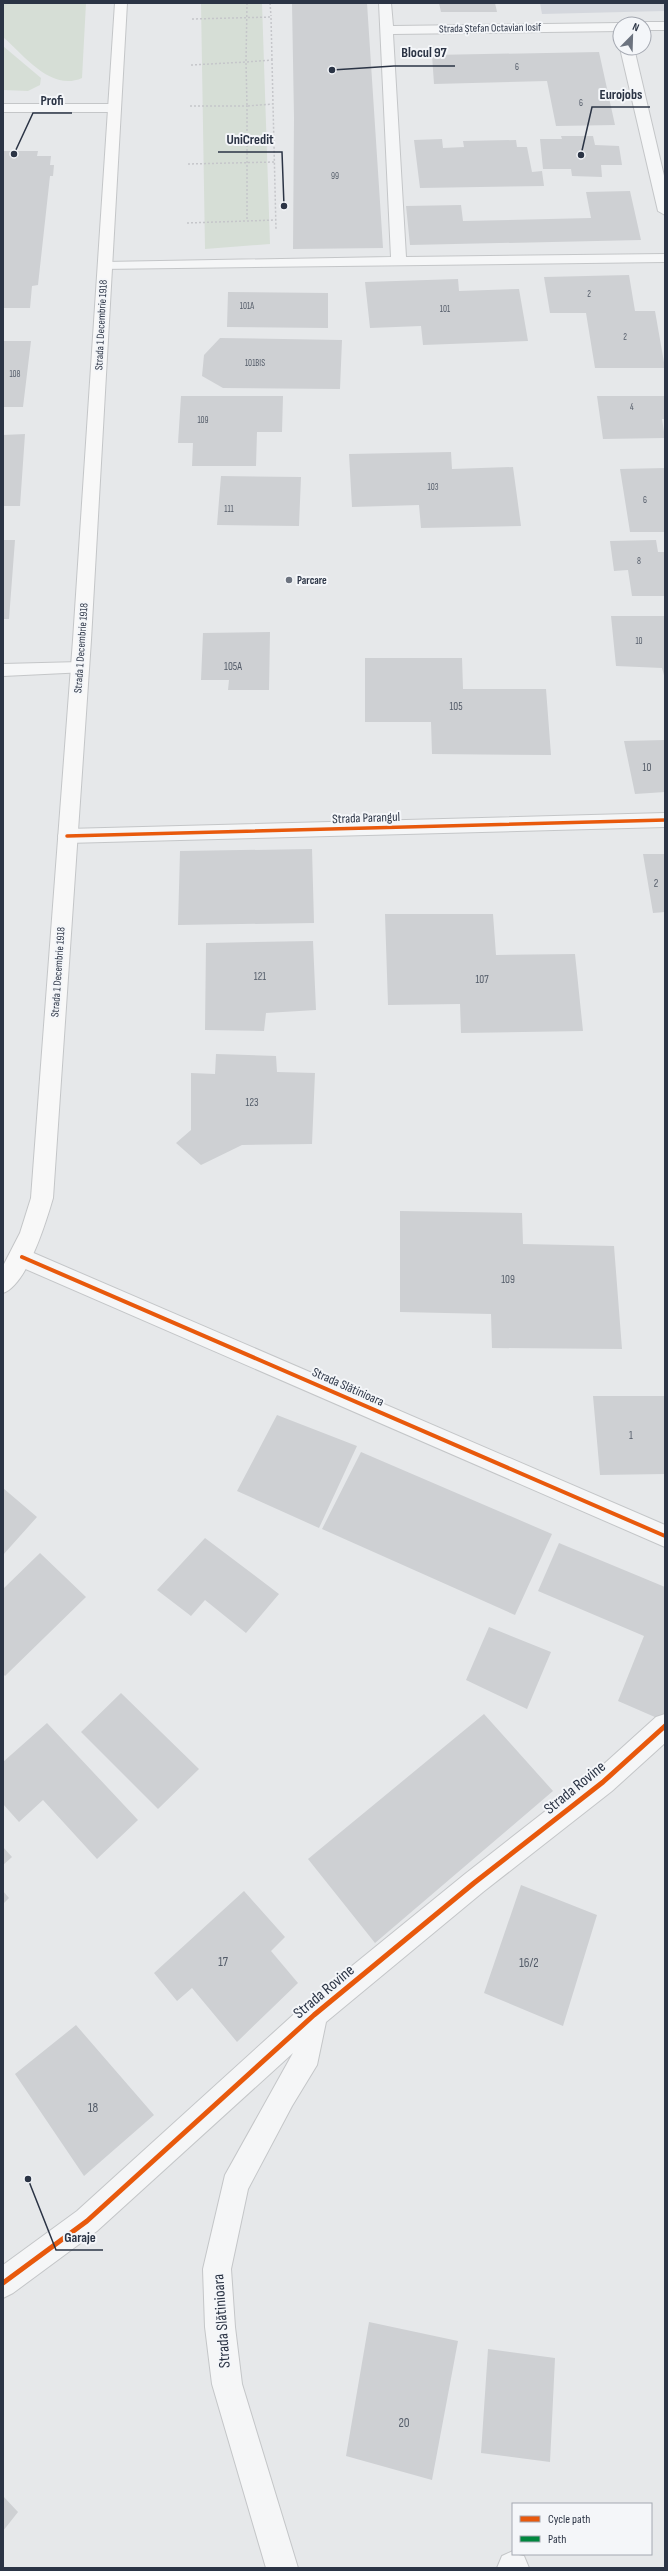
<svg xmlns="http://www.w3.org/2000/svg" width="668" height="2571" viewBox="0 0 668 2571" font-family="'Sofia Sans Condensed',sans-serif">
	<style>
		.built { fill: #d4d7dd }
		.green { fill: #d6ded6 }
		.building { fill: #ced0d3 }
		.lines { fill: none; stroke-linecap: round; stroke-linejoin: round }
		.service-casing { stroke: #c4c6c8; stroke-width: 2 }
		.minor-casing { stroke: #c4c6c8; stroke-width: 2 }
		.secondary-casing { stroke: #c4c6c8; stroke-width: 2 }
		.path { stroke: #c5c6ca; stroke-width: 1.5; stroke-dasharray: 2 2; stroke-linecap: butt }
		.service { fill: #f5f6f7; fill-rule: evenodd }
		.minor { fill: #f5f6f7; fill-rule: evenodd }
		.secondary { fill: #f8f8f8; fill-rule: evenodd }
		.cycleway-far2-casing { stroke: #f4f6f9; stroke-width: 5.5 }
		.cycleway-far1-casing { stroke: #f4f6f9; stroke-width: 6 }
		.cycleway-casing { stroke: #f4f6f9; stroke-width: 8 }
		.cycleway-far2 { stroke: #e8590c; stroke-width: 3.5 }
		.cycleway-far1 { stroke: #e8590c; stroke-width: 4 }
		.cycleway { stroke: #e8590c; stroke-width: 5 }
		.poi-dot { fill: #6c737f; stroke: #f4f6f9; stroke-width: 1.5 }
		.labels { text-anchor: middle; dominant-baseline: central; stroke-width: 4; stroke-linejoin: round; paint-order: stroke }
		.far-number-label { font-size: 9px; fill: #545c69 }
		.far-street-label { font-size: 11px; fill: #2b3445; stroke: #f4f6f9 }
		.far-poi-label { font-size: 11px; font-weight: bold; fill: #2b3445; stroke: #f4f6f9; text-anchor: start }
		.number-label { font-size: 11px; fill: #545c69 }
		.street-label { font-size: 13px; fill: #2b3445; stroke: #f4f6f9 }
		.near-number-label { font-size: 13px; fill: #545c69 }
		.near-street-label { font-size: 16px; fill: #2b3445; stroke: #f4f6f9 }
		.leader { fill: none; stroke: #2b3445; stroke-width: 1.5 }
		.callout-dot { fill: #2b3445; stroke: #f4f6f9; stroke-width: 1.5 }
		.callout-label { font-size: 14px; text-anchor: middle; font-weight: bold; fill: #2b3445; stroke: #f4f6f9; stroke-width: 4; stroke-linejoin: round; paint-order: stroke }
	</style>
	<rect width="100%" height="100%" fill="#e6e8ea"/>
	<!-- built -->
	<path class="built" d="M540 3H665V11L542 14Z"/>
	<!-- green -->
	<path class="green" d="M3 3H86L82 78C51 92 24 55 3 37Z
		M201 3H262L270 244 205 249Z
		M3 46 41 78 40 85 28 91 3 90Z"/>
	<!-- building -->
	<path class="building" d="M292 3H367L383 248 293 249 294 118Z
		M439 3H495L497 12H441Z
		M599 52 615 125 556 126 547 81 434 84 432 55Z
		M561 136H593L595 145 619 146 622 165H601L602 177 572 176 571 169H543L540 139H562Z
		M442 139 443 148 464 147 463 141 516 140 517 147H527L532 172 542 171 544 186 420 188 414 140Z
		M3 151H38L37 156H51L50 165H54L53 176H50L38 285 32 286 30 308H3Z
		M630 191 641 240 410 245 406 206 461 205 463 221 591 218 586 192Z
		M629 275 635 311H655L665 368H595L586 313H550L544 277Z
		M458 279 459 291 519 289 528 341 423 345 421 326 370 328 365 282Z
		M228 292 328 293V328L227 327Z
		M220 338 342 340 340 389 223 388 202 376 204 355Z
		M3 341H31L23 407H3Z
		M181 396H283L282 432H257L256 466H192L193 443H178Z
		M597 396H665V419H662L665 438 603 439Z
		M25 434 20 506H3V435Z
		M451 452 452 469 513 467 521 526 421 528 419 505 352 507 349 454Z
		M665 468V532H630L620 469Z
		M221 476 301 477 299 526 217 525Z
		M3 540H15L9 619H3Z
		M656 540 658 552H665V596H632L628 570 614 571 610 541Z
		M611 616H665V679L662 668 616 666Z
		M270 632 269 690H228L229 680H201L203 633Z
		M365 658H462L463 689H546L551 755 432 754 431 722H365Z
		M665 740V792L635 794 624 741Z
		M312 849 314 923 178 925 180 851Z
		M643 854H665V912L653 913Z
		M385 914H493L496 955 575 954 583 1031 461 1033 460 1004 388 1005Z
		M313 941 316 1010 266 1013 264 1031 205 1030 206 943Z
		M216 1054 276 1056 277 1072 315 1073 312 1144 242 1145 201 1165 176 1143 191 1130V1073L215 1074Z
		M400 1211 522 1213 523 1244 614 1246 622 1349 492 1348 491 1314 400 1312Z
		M593 1396H665V1474L600 1475Z
		M277 1415 357 1446 319 1528 237 1491Z
		M361 1452 552 1534 515 1615 322 1529Z
		M3 1488 37 1517 3 1555Z
		M205 1538 279 1594 246 1633 205 1600 191 1616 157 1590Z
		M559 1543 665 1587 664 1721 618 1701 644 1636 538 1591Z
		M40 1553 86 1597 5 1676 3 1674V1589Z
		M489 1627 551 1652 527 1709 466 1680Z
		M121 1693 199 1769 158 1809 81 1732Z
		M484 1714 553 1791 375 1943 308 1859Z
		M47 1723 138 1820 97 1859 43 1800 19 1822 3 1804V1762Z
		M3 1847 12 1857 3 1865Z
		M521 1885 597 1915 563 2026 484 1993Z
		M3 1891 9 1898 3 1904Z
		M244 1891 285 1937 271 1951 298 1983 237 2042 192 1988 177 2001 154 1973Z
		M76 2025 154 2115 84 2176 15 2074Z
		M369 2322 458 2341 432 2480 346 2456Z
		M488 2349 555 2358 550 2462 481 2453Z
		M3 2496 18 2512 3 2531Z"/>
	<g class="lines">
		<!-- service casing -->
		<g class="service-casing">
			<path id="service" d="M3 104H114L121 108 114 112H3Z"/>
		</g>
		<!-- minor casing -->
		<g class="minor-casing">
			<path id="minor" d="M379 3H391L393 26 620 23 624 24H620V31L393 34 406 257 665 254V262L100 269 98 266 100 263 105 262 391 257Z
				M644 22H665V30H644V24H639Z
				M620 48H634L665 180V215L658 211Z
				M80 662 86 664 89 668 86 672 3 676V664Z
				M665 813V827L67 843 60 841 58 836 60 831 67 829Z
				M22 1248 665 1525V1547L14 1264 11 1257 14 1250Z
				M665 1714V1743L612 1791 483 1892 326 2022 317 2065 292 2106 248 2189 231 2269 235 2327 242 2384 298 2568H266L212 2384 205 2327 203 2269 225 2175 293 2053 97 2231 13 2293 3 2298V2265L77 2211 304 2005 465 1874 594 1773 656 1717Z
				M513 2551V2554L524 2556 529 2568H497L502 2556Z"/>
		</g>
		<!-- secondary casing -->
		<g class="secondary-casing">
			<path id="secondary" d="M115 3H127L91 640 53 1198C46 1222 27 1285 3 1293V1266L20 1233 31 1198 73 640Z"/>
		</g>
		<!-- path -->
		<path class="path" d="M247 3 246 62 272 60 273 104
			M270 3 271 16
			M192 19 271 17 272 60
			M191 65 246 62 247 106 273 104 276 230
			M190 106H247V221
			M188 164 274 162
			M187 223 276 220"/>
		<!-- service -->
		<use href="#service" class="service"/>
		<!-- minor -->
		<use href="#minor" class="minor"/>
		<!-- secondary -->
		<use href="#secondary" class="secondary"/>
		<!-- cycleway-far2 casing -->
		<g class="cycleway-far2-casing">
			<path id="cycleway-far2" d="M67 836 665 820"/>
		</g>
		<!-- cycleway-far1 casing -->
		<g class="cycleway-far1-casing">
			<path id="cycleway-far1" d="M22 1257 665 1536"/>
		</g>
		<!-- cycleway casing -->
		<g class="cycleway-casing">
			<path id="cycleway" d="M3 2283 87 2221 314 2015 474 1883 603 1782 665 1726"/>
		</g>
		<!-- cycleway-far2 -->
		<use href="#cycleway-far2" class="cycleway-far2"/>
		<!-- cycleway-far1 -->
		<use href="#cycleway-far1" class="cycleway-far1"/>
		<!-- cycleway -->
		<use href="#cycleway" class="cycleway"/>
	</g>
	<!-- markers -->
	<circle class="poi-dot" cx="289" cy="580" r="4"/>
	<g class="labels">
		<!-- far-number labels -->
		<g class="far-number-label">
			<text x="517" y="67">6</text>
			<text x="581" y="103">6</text>
			<text x="335" y="176">99</text>
			<text x="589" y="294">2</text>
			<text x="247" y="306">101A</text>
			<text x="445" y="309">101</text>
			<text x="625" y="337">2</text>
			<text x="255" y="363">101BIS</text>
			<text x="15" y="374">108</text>
			<text x="632" y="407">4</text>
			<text x="203" y="420">109</text>
			<text x="433" y="487">103</text>
			<text x="645" y="500">6</text>
			<text x="229" y="509">111</text>
			<text x="639" y="561">8</text>
			<text x="639" y="641">10</text>
		</g>
		<!-- far-street labels -->
		<g class="far-street-label">
			<text transform="translate(490 28) rotate(-1)">Strada Ștefan Octavian Iosif</text>
			<text transform="translate(101 325) rotate(-87)">Strada 1 Decembrie 1918</text>
			<text transform="translate(81 648) rotate(-86)">Strada 1 Decembrie 1918</text>
			<text transform="translate(58 972) rotate(-86)">Strada 1 Decembrie 1918</text>
		</g>
		<!-- far-poi labels -->
		<g class="far-poi-label">
			<text x="297" y="580">Parcare</text>
		</g>
		<!-- number labels -->
		<g class="number-label">
			<text x="233" y="666">105A</text>
			<text x="456" y="706">105</text>
			<text x="647" y="767">10</text>
			<text x="656" y="883">2</text>
			<text x="260" y="976">121</text>
			<text x="482" y="979">107</text>
			<text x="252" y="1102">123</text>
			<text x="508" y="1279">109</text>
			<text x="631" y="1435">1</text>
		</g>
		<!-- street labels -->
		<g class="street-label">
			<text transform="translate(366 818) rotate(-2)">Strada Parangul</text>
			<text transform="translate(348 1387) rotate(24)">Strada Slătinioara</text>
		</g>
		<!-- near-number labels -->
		<g class="near-number-label">
			<text x="223" y="1962">17</text>
			<text x="529" y="1963">16/2</text>
			<text x="93" y="2108">18</text>
			<text x="404" y="2423">20</text>
		</g>
		<!-- near-street labels -->
		<g class="near-street-label">
			<text transform="translate(575 1788) rotate(-39)">Strada Rovine</text>
			<text transform="translate(324 1992) rotate(-40)">Strada Rovine</text>
			<text transform="translate(222 2321) rotate(-94)">Strada Slătinioara</text>
		</g>
	</g>
	<!-- callouts -->
	<path class="leader" d="M332 70L394 66H455M581 155L592 107H650M14 154L33 113H72M284 206L282 152H218M28 2179L56 2250H103"/>
	<g class="callout-dot">
		<circle cx="332" cy="70" r="4"/>
		<circle cx="581" cy="155" r="4"/>
		<circle cx="14" cy="154" r="4"/>
		<circle cx="284" cy="206" r="4"/>
		<circle cx="28" cy="2179" r="4"/>
	</g>
	<g class="callout-label">
		<text x="424" y="57">Blocul 97</text>
		<text x="621" y="99">Eurojobs</text>
		<text x="52" y="105">Profi</text>
		<text x="250" y="144">UniCredit</text>
		<text x="80" y="2242">Garaje</text>
	</g>
	<!-- border -->
	<rect width="668" height="2571" fill="none" stroke="#2b3445" stroke-width="8"/>
	<!-- legend -->
	<rect x="512" y="2503" width="140" height="52" fill="#f4f6f9" stroke="#a4a8b1"/>
	<rect x="520" y="2516" width="20" height="6" fill="#e8590c" stroke="#a4a8b1"/>
	<text x="548" y="2523" font-size="12" fill="#2b3445">Cycle path</text>
	<rect x="520" y="2536" width="20" height="6" fill="#00873e" stroke="#a4a8b1"/>
	<text x="548" y="2543" font-size="12" fill="#2b3445">Path</text>
	<!-- north arrow -->
	<g transform="translate(632 36) rotate(23)"><circle r="19" fill="#f4f6f9" stroke="#a4a8b1"/>
	<path d="M0-3L7 15L0 10L-7 15Z" fill="#6c737f"/>
	<text y="-6" font-size="11" font-weight="bold" text-anchor="middle" fill="#2b3445">N</text>
	</g>
</svg>
